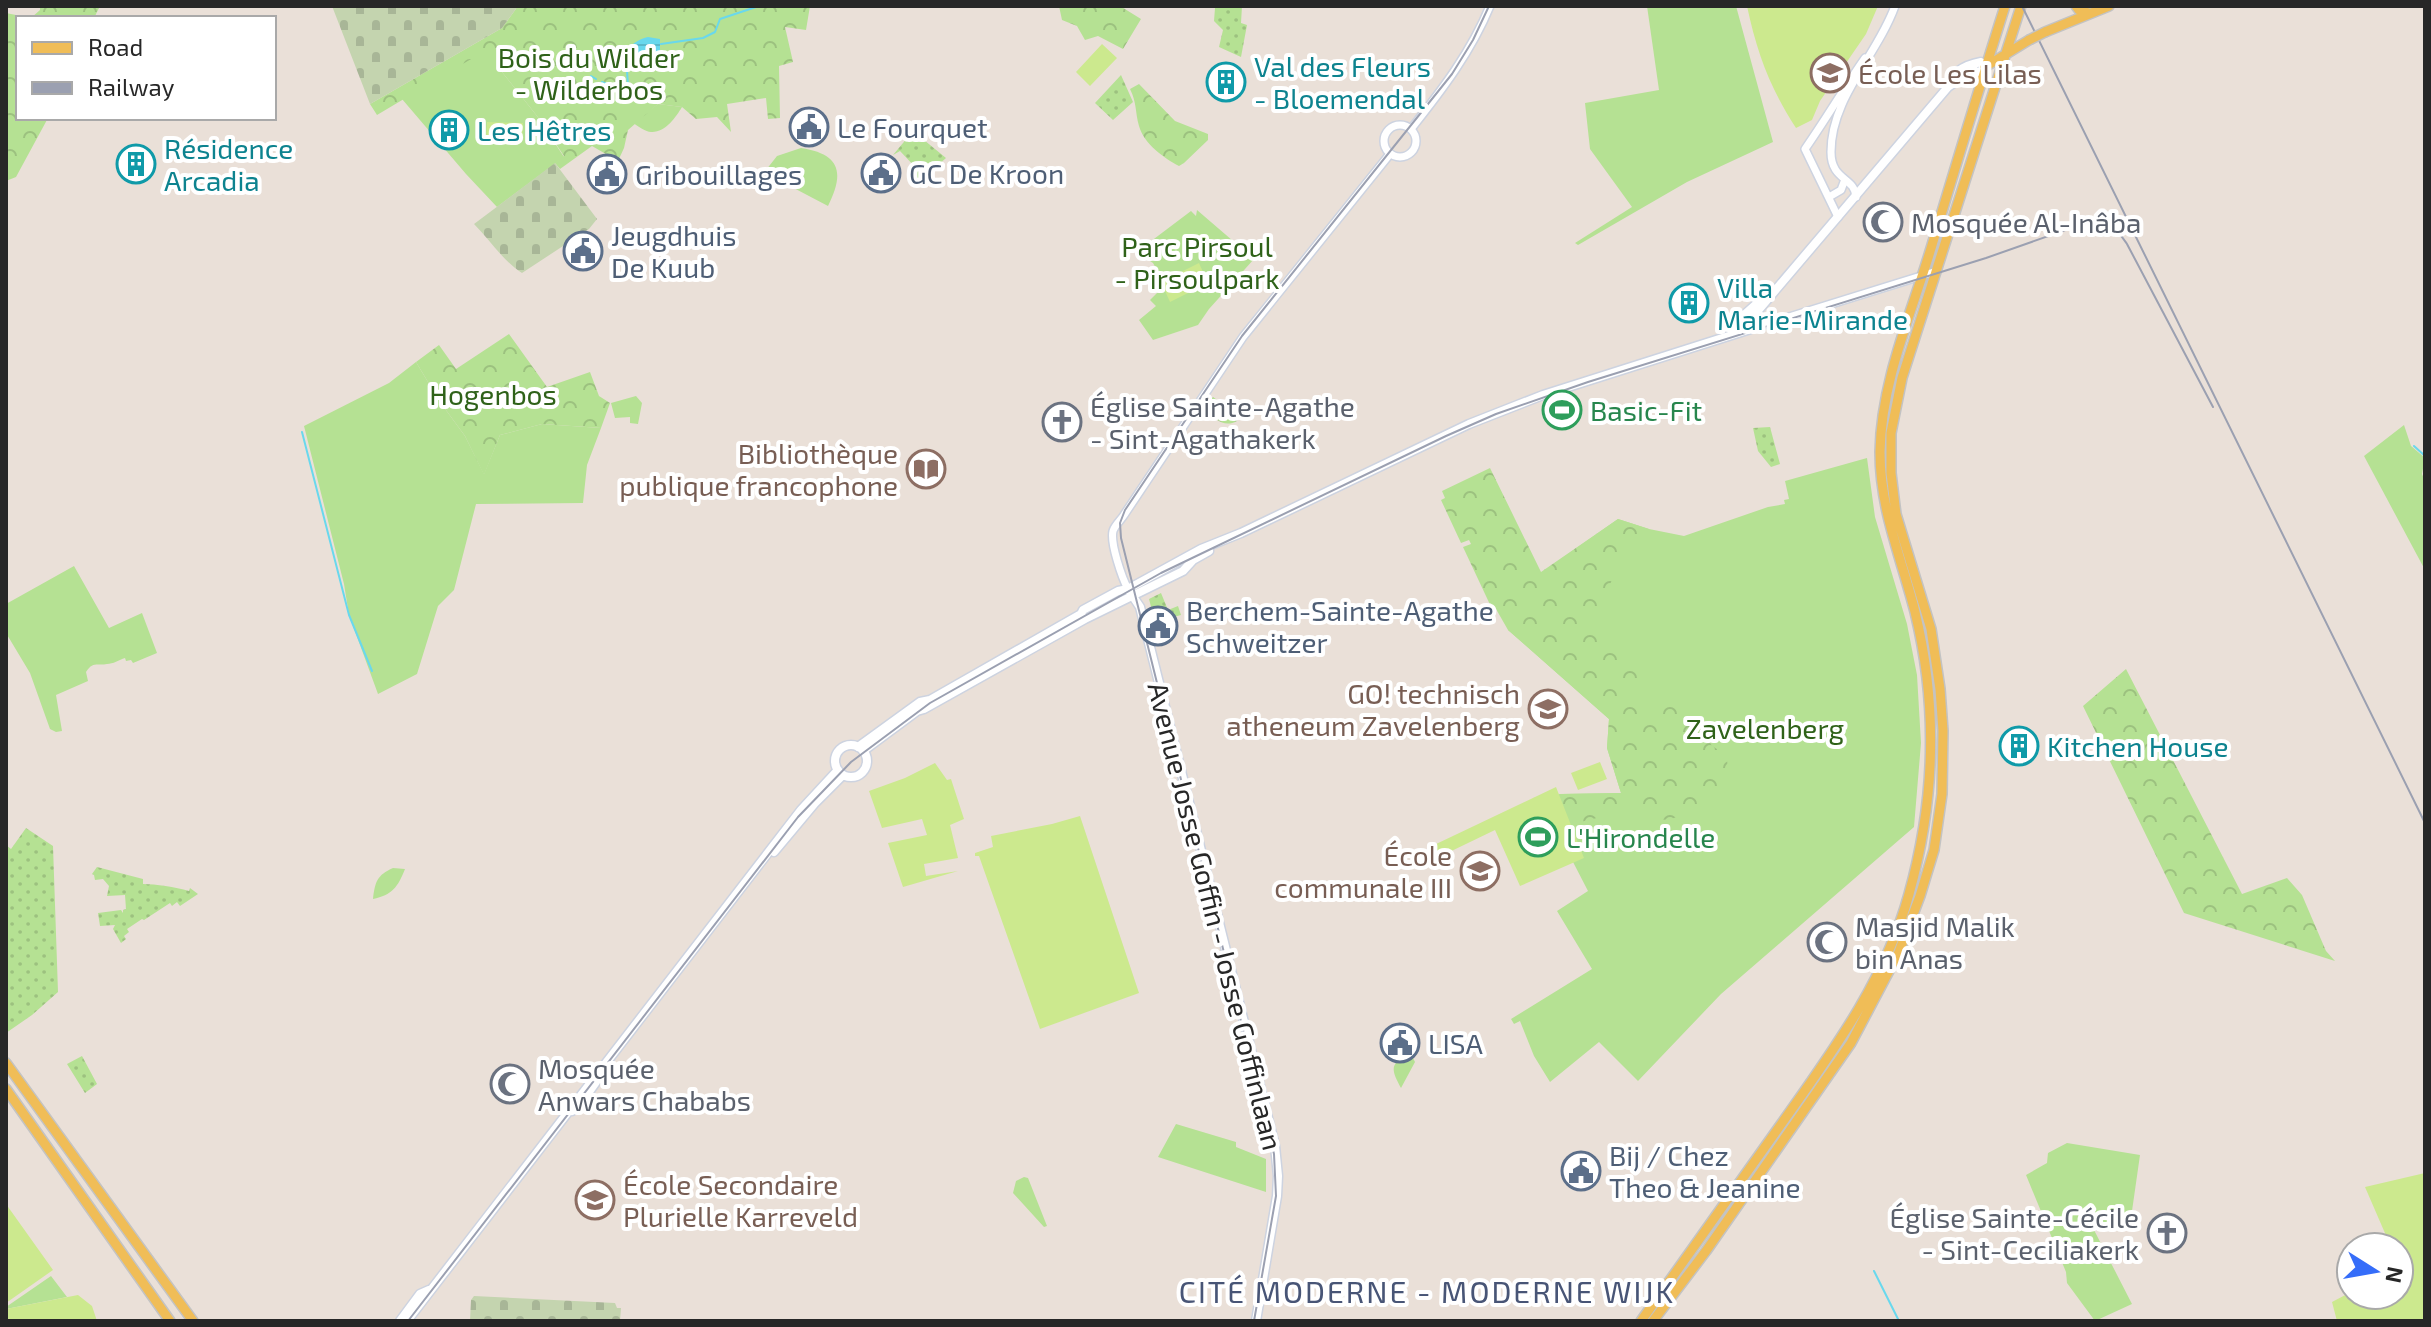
<svg xmlns="http://www.w3.org/2000/svg" width="2431" height="1327" viewBox="0 0 2431 1327" font-family="'Exo 2',sans-serif">
	<style>
		.grass { fill: #b5e193 }
		.forest { fill: url(#forest-crowns) }
		.cemetery { fill: url(#cemetery-stones) }
		.garden { fill: url(#garden-dots) }
		.pitch { fill: #cce98e }
		.water { fill: url(#water-rules) }
		.lines { fill: none; stroke-linecap: round; stroke-linejoin: round }
		.stream { stroke: #69d8ed; stroke-width: 2 }
		.tertiary-casing { stroke: #cdd3e0; stroke-width: 10 }
		.secondary-casing { stroke: #cdd3e0; stroke-width: 11 }
		.primary-casing { stroke: #c3c3c3; stroke-width: 12 }
		.tertiary { stroke: #fff; stroke-width: 7 }
		.secondary { stroke: #fff; stroke-width: 8 }
		.primary { stroke: #f0bd57; stroke-width: 9 }
		.tram { stroke: #9ba0b1; stroke-width: 2 }
		.rail { stroke: #9ba0b1; stroke-width: 2 }
		.primary-bridge-casing { stroke: #c3c3c3; stroke-width: 12; stroke-linecap: butt }
		.primary-bridge { stroke: #f0bd57; stroke-width: 9 }
		.labels { text-anchor: middle; dominant-baseline: central; stroke-width: 8; stroke-linejoin: round; paint-order: stroke }
		.park-label { font-size: 28px; fill: #2f6219; stroke: #fff }
		.culture-label { font-size: 28px; fill: #0d838f; stroke: #fff; text-anchor: start }
		.education-label { font-size: 28px; fill: #785e54; stroke: #fff; text-anchor: end }
		.service-label { font-size: 28px; fill: #4e5e75; stroke: #fff; text-anchor: start }
		.worship-label { font-size: 28px; fill: #5b616d; stroke: #fff; text-anchor: start }
		.leisure-label { font-size: 28px; fill: #27864d; stroke: #fff; text-anchor: start }
		.street-label { font-size: 28px; fill: #272727; stroke: #fff }
		.neighbourhood-label { font-size: 30px; letter-spacing: 2px; fill: #485576; stroke: #fff }
	</style>
	<defs>
		<pattern id="forest-crowns" width="20" height="18" patternUnits="userSpaceOnUse" patternTransform="scale(2)"><rect width="20" height="18" fill="#b5e193"/><path d="M2 6a3 3 0 1 1 6 0M12 15a3 3 0 1 1 6 0" fill="none" stroke="#9cc17f"/></pattern>
		<pattern id="cemetery-stones" width="16" height="16" patternUnits="userSpaceOnUse" patternTransform="scale(2)"><rect width="16" height="16" fill="#c4d4af"/><path d="M2 7V4a2 2 0 0 1 4 0v3zM10 15v-3a2 2 0 0 1 4 0v3z" fill="#a8b697"/></pattern>
		<pattern id="garden-dots" width="8" height="8" patternUnits="userSpaceOnUse" patternTransform="scale(2)"><rect width="8" height="8" fill="#b5e193"/><path d="M2 2h.1M6 6h.1" fill="none" stroke="#9cc17f" stroke-width="1.8" stroke-linecap="round"/></pattern>
		<pattern id="water-rules" width="6" height="5" patternUnits="userSpaceOnUse" patternTransform="scale(2)"><rect width="6" height="5" fill="#69d8ed"/><path d="M0 2.5h6" fill="none" stroke="#5bb9cb"/></pattern>
	</defs>
	<rect width="100%" height="100%" fill="#eae0d8"/>
	<!-- grass -->
	<path class="grass" d="M1647 6H1736L1773 142 1687 182 1578 245 1575 243 1632 207 1590 149 1585 103 1659 90Z
		M493 45 505 61 498 67 537 116 564 157 497 207 466 174 402 99Z
		M658 104 682 107C676 117 665 133 651 132 646 132 638 126 633 123Z
		M801 148C840 154 845 172 828 206L788 185 766 170 777 156Z
		M1197 210 1254 259 1209 309 1198 325 1153 340 1139 320 1156 306 1150 300 1158 292 1150 283 1155 281 1151 275 1157 270 1153 263 1147 259 1145 260 1138 251 1191 211 1196 216Z
		M416 362 440 402 465 436 484 474 500 435 542 424 601 428 587 465 583 503 476 504 454 590 438 606 417 674 378 694 349 615 344 584 304 426 389 383Z
		M636 396 642 403 638 424 630 423V417L615 418 611 403Z
		M2404 425 2411 446 2425 458 2422 474 2425 481V570L2364 456Z
		M1867 458 1875 517 1907 624 1917 675 1921 743 1914 827 1721 994 1638 1081 1599 1042 1550 1082 1534 1056 1520 1021 1514 1024 1511 1019 1592 969 1557 911 1588 891 1573 862 1533 798 1562 794 1621 793 1607 748 1609 719 1508 630 1541 573 1618 519 1649 529 1684 536 1768 507 1785 504 1784 500 1789 499 1785 481Z
		M74 566 109 628 142 613 157 653 133 663 131 660 126 661 125 658C119 660 113 664 107 664 97 666 93 661 86 672L88 681 56 695 62 731 56 732 50 729 30 673 6 633V604Z
		M393 868 405 869C398 887 392 895 373 899 375 882 377 875 393 868Z
		M1411 1054 1415 1062 1401 1088C1390 1068 1390 1063 1411 1054Z
		M1176 1124 1236 1142V1147L1266 1159V1192L1158 1157Z
		M2067 1143 2140 1155 2132 1211 2094 1230 2132 1304 2095 1321 2067 1283 2066 1272 2026 1175 2047 1163 2048 1153Z
		M1024 1177 1028 1178 1047 1226 1044 1227 1013 1193 1016 1181Z
		M51 1276 67 1297 6 1309V1307Z"/>
	<!-- forest -->
	<path class="forest" d="M40 6H100L94 18H18V118H48L16 177 6 181V13L31 18 40 10Z
		M518 6H810L806 30 785 27 793 62 779 66 780 118 768 119 766 98 727 104 731 132 717 117 696 119 682 107 658 104 628 130 624 148 618 161 592 146 560 169 555 163 564 156 537 116 498 67 504 61 493 46 377 115 370 104 502 28Z
		M1059 6H1120L1141 19 1123 49 1098 36 1085 40 1077 26 1062 20Z
		M1139 84 1175 121 1208 134V140L1184 163 1179 166C1164 158 1144 144 1139 126 1135 112 1137 103 1130 89Z
		M509 334 547 387 590 372 599 396 610 403 601 428 542 424 500 435 484 475 465 436 440 402 416 362 439 345 456 369Z
		M1490 468 1541 572 1618 519 1649 529 1613 578 1593 619 1614 644H1641L1639 698 1686 704 1712 746 1727 755 1728 781 1724 793 1708 806 1671 819 1662 820 1634 809 1572 824 1559 794 1621 793 1607 748 1609 719 1508 630 1496 609 1493 611 1463 547 1471 544 1469 540 1461 543 1441 500 1445 498 1442 491Z
		M2126 669 2242 894 2287 878 2302 895 2326 951 2335 961 2184 913 2083 706Z"/>
	<!-- cemetery -->
	<path class="cemetery" d="M332 6H518L502 28 370 104Z
		M555 163 597 219 589 229 522 273C503 261 490 240 474 224Z
		M474 1296 615 1303 617 1308H621L620 1321H470L471 1300Z"/>
	<!-- garden -->
	<path class="garden" d="M1230 6H1242L1241 23 1247 25 1241 57 1219 47 1223 30 1214 21 1215 8H1229Z
		M1121 75 1133 102 1113 120 1095 103Z
		M913 131 946 158 917 184 910 177 917 169 900 151 893 155Z
		M1213 397 1240 416 1237 421C1224 428 1216 419 1206 412L1205 408Z
		M1770 427 1780 464 1771 467 1758 451 1753 428Z
		M1161 593 1168 610 1178 606 1181 615 1155 622 1149 599Z
		M26 828 53 846 58 992 32 1015 6 1033V845L11 849Z
		M97 867 143 879V884C156 884 175 887 189 891L190 888 198 894 180 906 177 902 172 906 170 903 144 920 142 919 127 929 129 932 124 936 126 939 121 943 113 929 115 925 100 926 98 913 121 910 123 913V910L126 909 125 895 107 896 109 886 103 879 95 880 94 875 92 874Z
		M82 1056 97 1084 85 1093 67 1064Z"/>
	<!-- pitch -->
	<path class="pitch" d="M1747 6H1878L1866 34 1820 101 1812 120 1796 128C1770 88 1757 53 1747 6Z
		M1102 44 1117 58 1090 86 1076 72Z
		M487 122 523 123 522 142 486 141Z
		M1199 263 1208 283 1170 302 1161 282Z
		M1600 762 1607 779 1578 790 1571 773Z
		M935 763 947 780 951 779 964 819 950 825 958 858 924 864 926 876 958 871 903 887 888 843 927 835 922 819 882 828 869 791 905 778Z
		M1556 787 1584 858 1520 886 1495 830 1439 857 1434 845Z
		M1080 816 1139 993 1040 1029 979 856H975V853L993 847 991 836 1052 824Z
		M2425 1173V1321H2337L2332 1302 2351 1292V1295H2399V1247H2391L2365 1187Z
		M6 1204 53 1270 6 1303Z
		M78 1295 92 1306 97 1321H6V1309Z"/>
	<!-- water -->
	<path class="water" d="M648 37 660 39V55L652 58 644 67 627 70C619 53 632 41 648 37Z"/>
	<g class="lines">
		<!-- stream -->
		<path class="stream" d="M661 44 703 38 715 32 720 19 759 6
			M627 71 628 85
			M591 76 596 79
			M602 82 616 88
			M302 432 349 615 372 671
			M2414 446 2425 456
			M2425 470V482
			M1874 1271 1899 1321"/>
		<!-- tertiary casing -->
		<g class="tertiary-casing">
			<path id="tertiary" d="M1384 141a16 16 0 1 1 32 0a16 16 0 1 1-32 0Z
				M1411 129C1442 90 1471 52 1490 6
				M1829 197 1841 190 1844 182
				M1856 197C1855 177 1831 181 1831 152 1831 97 1877 56 1895 6
				M1838 217 1805 149C1826 119 1844 88 1865 58
				M1757 327 1937 271
				M1128 589C1122 578 1110 543 1113 531 1115 525 1121 520 1124 515L1243 337 1390 154"/>
		</g>
		<!-- secondary casing -->
		<g class="secondary-casing">
			<path id="secondary" d="M1948 87 1963 77 1980 72 1984 67
				M1746 330 1744 315 1771 291
				M1128 589 1140 607 1275 1146 1278 1176 1277 1196 1256 1321
				M835 761a16 16 0 1 1 32 0a16 16 0 1 1-32 0Z
				M858 747 920 702 930 700 1081 614 1083 610 1118 591 1128 589 1201 549 1241 533 1469 424 1543 395 1757 327 1756 313 1948 87C1952 72 1965 65 1981 62L1985 67
				M863 751 917 711 924 709 1085 619 1183 571 1193 560 1209 551
				M774 852 815 803 842 776
				M572 1111 579 1106 596 1082
				M400 1321 420 1294 429 1290
				M407 1321 801 810 837 771"/>
		</g>
		<!-- primary casing -->
		<g class="primary-casing">
			<path id="primary" d="M2076 6 2079 10 2089 13
				M2045 32 2109 6
				M1985 67 2029 40
				M6 1063 193 1321
				M6 1089 170 1321
				M1641 1321C1688 1255 1735 1189 1782 1123 1833 1051 1885 981 1909 894 1935 801 1938 706 1915 612 1901 557 1880 510 1880 452 1881 381 1912 312 1932 245 1956 165 1980 85 2005 6
				M1653 1321 1706 1251 1851 1043 1899 952 1920 896 1934 850 1942 794 1943 731 1940 689 1931 629 1896 514 1891 473V433L1902 378 2021 6"/>
		</g>
		<!-- tertiary -->
		<use href="#tertiary" class="tertiary"/>
		<!-- secondary -->
		<use href="#secondary" class="secondary"/>
		<!-- primary -->
		<use href="#primary" class="primary"/>
		<!-- tram -->
		<path class="tram" d="M408 1321 798 817 851 762 930 703 1161 573 1446 436 1496 414 1588 382 1986 258 2094 220C2111 220 2118 231 2127 244L2213 407
			M1254 1321 1276 1196 1274 1154 1121 538 1120 523 1125 510 1242 336 1452 74 1473 40 1489 6"/>
		<!-- rail -->
		<path class="rail" d="M2022 6 2425 823"/>
		<!-- primary-bridge casing -->
		<g class="primary-bridge-casing">
			<path id="primary-bridge" d="M2029 40 2045 32"/>
		</g>
		<!-- primary-bridge -->
		<use href="#primary-bridge" class="primary-bridge"/>
	</g>
	<!-- icons -->
	<defs>
		<g id="school-ring" transform="scale(2)"><circle r="9.5" fill="#fff" stroke="#8d6e63" stroke-width="1.5"/><path d="M0-5L7-2L0 1L-7-2ZM-4 1L0 2.5L4 1V4Q0 6-4 4Z" fill="#8d6e63"/></g>
		<g id="building-ring" transform="scale(2)"><circle r="9.5" fill="#fff" stroke="#0f9aa8" stroke-width="1.5"/><path d="M-4-6H4V6H1V3H-1V6H-4ZM-2.5-4.3h1.7v1.8h-1.7ZM.8-4.3h1.7v1.8H.8ZM-2.5-1h1.7V.8h-1.7ZM.8-1h1.7V.8H.8Z" fill="#0f9aa8"/></g>
		<g id="civic-ring" transform="scale(2)"><circle r="9.5" fill="#fff" stroke="#5c6f8a" stroke-width="1.5"/><path d="M-.6-6.5H3V-4.5H.6V-3L4-1V1h2V6H-6V1h2V-1L-.6-3ZM-1.2 2.5V6h2.4V2.5Z" fill="#5c6f8a"/></g>
		<g id="mosque-ring" transform="scale(2)"><circle r="9.5" fill="#fff" stroke="#6b7280" stroke-width="1.5"/><path d="M3.5-4.9A6 6 0 1 0 3.5 4.9A5 5 0 1 1 3.5-4.9Z" fill="#6b7280"/></g>
		<g id="stadium-ring" transform="scale(2)"><circle r="9.5" fill="#fff" stroke="#2e9e5b" stroke-width="1.5"/><path d="M0-5a6.5 5 0 1 0 0 10a6.5 5 0 1 0 0-10ZM-3.5-1.8h7v3.6h-7Z" fill="#2e9e5b"/></g>
		<g id="church-ring" transform="scale(2)"><circle r="9.5" fill="#fff" stroke="#6b7280" stroke-width="1.5"/><path d="M-1.2-6h2.4v3.5h3.3v2.4h-3.3V6h-2.4V-.1h-3.3v-2.4h3.3Z" fill="#6b7280"/></g>
		<g id="library-ring" transform="scale(2)"><circle r="9.5" fill="#fff" stroke="#8d6e63" stroke-width="1.5"/><path d="M-6-4Q-3-5.5-.7-3.5V5Q-3 3-6 4ZM6-4Q3-5.5 .7-3.5V5Q3 3 6 4Z" fill="#8d6e63"/></g>
	</defs>
	<g fill-rule="evenodd">
		<use href="#school-ring" x="1830" y="73"/>
		<use href="#building-ring" x="1226" y="82"/>
		<use href="#civic-ring" x="809" y="127"/>
		<use href="#building-ring" x="449" y="130"/>
		<use href="#building-ring" x="136" y="164"/>
		<use href="#civic-ring" x="881" y="173"/>
		<use href="#civic-ring" x="607" y="174"/>
		<use href="#mosque-ring" x="1883" y="222"/>
		<use href="#civic-ring" x="583" y="251"/>
		<use href="#building-ring" x="1689" y="303"/>
		<use href="#stadium-ring" x="1562" y="410"/>
		<use href="#church-ring" x="1062" y="422"/>
		<use href="#library-ring" x="926" y="469"/>
		<use href="#civic-ring" x="1158" y="626"/>
		<use href="#school-ring" x="1548" y="709"/>
		<use href="#building-ring" x="2019" y="746"/>
		<use href="#stadium-ring" x="1538" y="837"/>
		<use href="#school-ring" x="1480" y="871"/>
		<use href="#mosque-ring" x="1827" y="942"/>
		<use href="#civic-ring" x="1400" y="1043"/>
		<use href="#mosque-ring" x="510" y="1084"/>
		<use href="#civic-ring" x="1581" y="1171"/>
		<use href="#school-ring" x="595" y="1200"/>
		<use href="#church-ring" x="2167" y="1233"/>
	</g>
	<g class="labels">
		<!-- park labels -->
		<g class="park-label">
			<text x="589" y="57">Bois du Wilder<tspan x="589" dy="32">- Wilderbos</tspan></text>
			<text x="1197" y="246">Parc Pirsoul<tspan x="1197" dy="32">- Pirsoulpark</tspan></text>
			<text x="493" y="394">Hogenbos</text>
			<text x="1765" y="728">Zavelenberg</text>
		</g>
		<!-- culture labels -->
		<g class="culture-label">
			<text x="1254" y="66">Val des Fleurs<tspan x="1254" dy="32">- Bloemendal</tspan></text>
			<text x="477" y="130">Les Hêtres</text>
			<text x="164" y="148">Résidence<tspan x="164" dy="32">Arcadia</tspan></text>
			<text x="1717" y="287">Villa<tspan x="1717" dy="32">Marie-Mirande</tspan></text>
			<text x="2047" y="746">Kitchen House</text>
		</g>
		<!-- education labels -->
		<g class="education-label">
			<text x="1858" y="73" text-anchor="start">École Les Lilas</text>
			<text x="898" y="453">Bibliothèque<tspan x="898" dy="32">publique francophone</tspan></text>
			<text x="1520" y="693">GO! technisch<tspan x="1520" dy="32">atheneum Zavelenberg</tspan></text>
			<text x="1452" y="855">École<tspan x="1452" dy="32">communale III</tspan></text>
			<text x="623" y="1184" text-anchor="start">École Secondaire<tspan x="623" dy="32">Plurielle Karreveld</tspan></text>
		</g>
		<!-- service labels -->
		<g class="service-label">
			<text x="837" y="127">Le Fourquet</text>
			<text x="909" y="173">GC De Kroon</text>
			<text x="635" y="174">Gribouillages</text>
			<text x="611" y="235">Jeugdhuis<tspan x="611" dy="32">De Kuub</tspan></text>
			<text x="1186" y="610">Berchem-Sainte-Agathe<tspan x="1186" dy="32">Schweitzer</tspan></text>
			<text x="1428" y="1043">LISA</text>
			<text x="1609" y="1155">Bij / Chez<tspan x="1609" dy="32">Theo &amp; Jeanine</tspan></text>
		</g>
		<!-- worship labels -->
		<g class="worship-label">
			<text x="1911" y="222">Mosquée Al-Inâba</text>
			<text x="1090" y="406">Église Sainte-Agathe<tspan x="1090" dy="32">- Sint-Agathakerk</tspan></text>
			<text x="1855" y="926">Masjid Malik<tspan x="1855" dy="32">bin Anas</tspan></text>
			<text x="538" y="1068">Mosquée<tspan x="538" dy="32">Anwars Chababs</tspan></text>
			<text x="2139" y="1217" text-anchor="end">Église Sainte-Cécile<tspan x="2139" dy="32">- Sint-Ceciliakerk</tspan></text>
		</g>
		<!-- leisure labels -->
		<g class="leisure-label">
			<text x="1590" y="410">Basic-Fit</text>
			<text x="1566" y="837">L'Hirondelle</text>
		</g>
		<!-- street labels -->
		<g class="street-label">
			<text transform="translate(1216 916) rotate(76)">Avenue Josse Goffin - Josse Goffinlaan</text>
		</g>
		<!-- neighbourhood labels -->
		<g class="neighbourhood-label">
			<text x="1427" y="1291">CITÉ MODERNE - MODERNE WIJK</text>
		</g>
	</g>
	<!-- border -->
	<rect width="2431" height="1327" fill="none" stroke="#272727" stroke-width="16"/>
	<!-- legend -->
	<rect x="16" y="16" width="260" height="104" fill="#ffffff" stroke="#a9a9a9" stroke-width="2"/>
	<rect x="32" y="42" width="40" height="12" fill="#f0bd57" stroke="#a9a9a9" stroke-width="2"/>
	<text x="88" y="56" font-size="24" fill="#272727">Road</text>
	<rect x="32" y="82" width="40" height="12" fill="#9ba0b1" stroke="#a9a9a9" stroke-width="2"/>
	<text x="88" y="96" font-size="24" fill="#272727">Railway</text>
	<!-- north arrow -->
	<g transform="translate(2375 1271) rotate(101)"><circle r="38" fill="#ffffff" stroke="#a9a9a9" stroke-width="2"/>
	<path d="M0-6L14 30L0 20L-14 30Z" fill="#356df9"/>
	<text y="-12" font-size="22" font-weight="bold" text-anchor="middle" fill="#272727">N</text>
	</g>
</svg>
